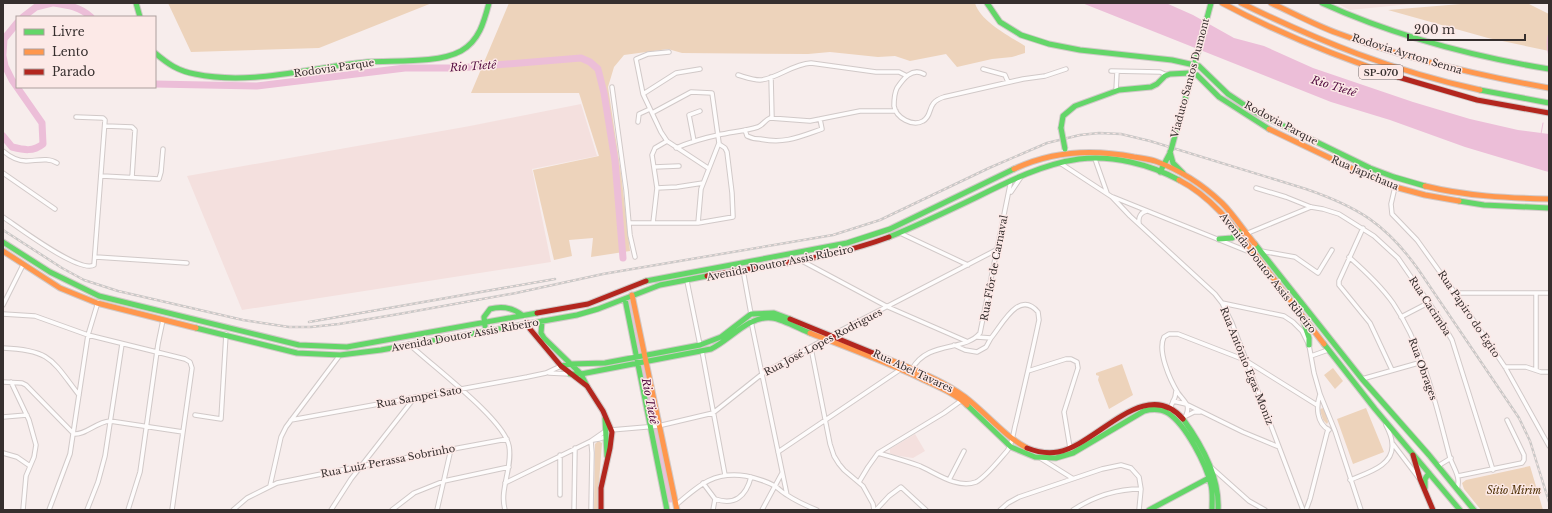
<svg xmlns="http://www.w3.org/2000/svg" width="1552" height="513" viewBox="0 0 1552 513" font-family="'Libre Baskerville',serif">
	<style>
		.built { fill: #f4e0de }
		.green { fill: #edd3bb }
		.water { fill: #ecbed8 }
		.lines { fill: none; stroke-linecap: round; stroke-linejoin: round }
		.stream { stroke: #ecbed8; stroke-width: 1 }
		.river { stroke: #ecbed8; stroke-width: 7 }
		.street-casing { stroke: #d1c9c8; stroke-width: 5.5 }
		.fast-casing { stroke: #d1c9c8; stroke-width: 7 }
		.slow-casing { stroke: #d1c9c8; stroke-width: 7 }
		.jam-casing { stroke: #d1c9c8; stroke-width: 7 }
		.street { stroke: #fefcfc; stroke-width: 3.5 }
		.fast { stroke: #63d668; stroke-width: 5 }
		.slow { stroke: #ff974d; stroke-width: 5 }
		.jam { stroke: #b3261e; stroke-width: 5 }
		.rail-casing { stroke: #cac8c7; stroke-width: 2.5 }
		.rail { stroke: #fce9e7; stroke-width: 1; stroke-dasharray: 3; stroke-linecap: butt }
		.fast-bridge-casing { stroke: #d1c9c8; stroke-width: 7; stroke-linecap: butt }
		.fast-bridge { stroke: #63d668; stroke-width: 5 }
		.labels { text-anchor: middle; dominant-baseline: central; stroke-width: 3; stroke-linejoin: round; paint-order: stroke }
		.shield { fill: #fce9e7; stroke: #716766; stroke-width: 1 }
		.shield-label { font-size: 9px; font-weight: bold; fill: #362f2e }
		.street-label { font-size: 10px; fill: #362f2e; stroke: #fce9e7 }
		.park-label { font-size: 10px; font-style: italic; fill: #4c2e02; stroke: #fce9e7 }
		.water-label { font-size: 11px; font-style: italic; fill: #530c3f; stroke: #fce9e7 }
	</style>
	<rect width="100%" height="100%" fill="#f7edec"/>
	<!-- built -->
	<path class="built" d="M1336 3H1420L1350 10Z
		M581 104 597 156 532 169 551 262 242 310 187 176 470 126Z
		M915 434 925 451 913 458 893 455 890 453V449Z"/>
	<!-- green -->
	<path class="green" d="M168 3H432L319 48 191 52Z
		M509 3H975C980 21 1009 36 1025 46V53L1012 57 992 59 957 67 946 54 910 61 895 56 878 57 830 52 808 54 682 53 668 49 624 55 614 67 608 87 621 173 630 251 591 257 593 238 569 240 572 256 554 260 533 170 599 156 579 93H471Z
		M1473 3H1527L1549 14V51L1488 38 1388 10Z
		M1122 364 1133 395 1109 409 1098 380 1099 376 1096 375V373Z
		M1333 368 1343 381 1335 389 1324 375Z
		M1322 408 1325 410 1328 422 1327 424 1323 420 1320 410Z
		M1366 408 1384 452 1353 464 1337 419Z
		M598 441 602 443 598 495 599 510H594L595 444Z
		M1530 466 1543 510H1481L1464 489 1462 483 1466 480Z"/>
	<!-- water -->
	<path class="water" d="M1082 3H1166L1193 15 1234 38 1264 46 1313 68 1413 102 1470 119 1518 130 1549 134V172L1545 171 1465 147 1390 120 1331 102Z"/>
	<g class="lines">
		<!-- stream -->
		<path class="stream" d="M1549 33C1546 41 1547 49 1549 56
			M1541 134 1543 123"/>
		<!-- river -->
		<path class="river" d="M54 3C68 5 80 7 91 17
			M23 17 36 7 52 3
			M3 54 4 39 17 23
			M3 56 5 66 12 80 42 123 43 144C33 152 24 150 12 147L3 136
			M155 84 257 86 405 68H458L581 58 590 62 598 69 604 93 615 161 623 258
			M631 303 670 499"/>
		<!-- street casing -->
		<g class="street-casing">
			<path id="street" d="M669 52 648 54 636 59 643 94 661 132 667 141 708 168
				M983 69 1005 75 1008 82
				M1111 71 1160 72 1167 75
				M924 74C912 67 903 79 897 88 894 94 894 100 894 106 896 118 913 127 923 121 934 115 925 103 944 97L1023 79 1045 76 1066 69
				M738 75C745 77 753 80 760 80 777 79 792 64 811 63L876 72H899L907 76
				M771 77 772 118
				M612 87 626 190 630 235 635 257
				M1116 91 1117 72
				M643 94 676 73 700 69
				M652 113 691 92 712 93 719 143 701 189 698 223
				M638 122 639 114 650 109
				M105 126 132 127 135 130 132 177
				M745 130 747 136C751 138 755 139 760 139 785 144 799 137 822 129L820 119
				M694 141 689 115 700 111
				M676 148C690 142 704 138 718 135 731 132 745 131 758 127 763 125 765 120 770 118L810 121 860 111H896
				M3 151C9 156 18 161 26 161 36 161 48 157 57 163
				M1095 159 1107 193
				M1060 163 1112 197 1130 216 1215 294 1222 303 1232 323 1303 510
				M654 167 679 166
				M3 173 55 209
				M102 176 159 179 161 172 163 149
				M1395 187 1391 204 1392 214 1417 240 1455 293 1505 367 1549 446
				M657 188 677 187 703 183
				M1256 188 1286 197 1311 207 1323 209 1339 214 1374 236 1398 258 1438 316 1452 340 1493 470
				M1011 192 1021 177
				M1113 197 1252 253
				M3 217C18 227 80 274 94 265L105 120 103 118 76 117
				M629 223H698L733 217 732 193 727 152 725 148 719 144
				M653 223 657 188 652 155 655 148 667 141
				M1139 223C1138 217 1141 212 1147 211
				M1363 228 1339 281V285L1370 323 1392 370
				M900 233 968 265
				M1248 233 1311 207
				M1261 251 1295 257 1318 273 1332 250
				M96 257 187 263
				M1349 257C1365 271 1381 286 1393 303 1424 349 1436 405 1450 458 1454 469 1461 477 1457 489
				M802 261 888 307 966 341
				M743 270 751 314
				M687 281 700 345
				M1455 293H1549
				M1222 303 1284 316 1293 322 1302 331 1309 345 1314 373 1320 394 1335 431 1361 510
				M3 305 23 265
				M3 314 35 316 88 335 185 359 190 362 192 368 172 510
				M1401 317 1428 303
				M751 321 787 495
				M832 335 998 249
				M409 344C432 366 504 419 509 446 513 468 499 489 505 510
				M954 345 965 350 977 352 986 347 991 338
				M3 348C51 350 52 360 79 395
				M811 348 830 444 834 456 839 464 844 470 863 486 873 504 874 510
				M702 351 725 475
				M1311 356 1328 350
				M1505 367H1526L1541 372H1549
				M912 369C928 340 965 352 980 333L1011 180
				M1536 370V293
				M1028 371 1066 359H1071L1077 362 1078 368 1064 412 1070 448
				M549 373 570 374
				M1362 379 1422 362
				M3 382 22 383 26 385 74 434C86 435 96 422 110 421L183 432
				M11 382 29 420 36 445 34 457 26 476 23 510
				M1320 394C1316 406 1316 423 1329 430
				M1173 401 1186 404 1243 432 1279 447
				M1168 413 1175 397 1176 391
				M195 415 221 419 226 334
				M1186 416 1194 412H1200
				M3 417 27 415
				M291 420 527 377 546 373 561 366
				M1183 420C1186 416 1189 411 1187 405 1185 401 1181 397 1178 393 1170 380 1157 351 1164 337L1169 334H1178L1245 360 1317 405
				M611 430 658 426 713 413 762 374 827 338
				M593 440 599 439 605 437
				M591 441 592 453 591 510
				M1393 444 1418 477
				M778 452 901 369
				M3 453 17 457 30 466
				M878 453C892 457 906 461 920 466 936 473 957 489 976 482 986 477 999 460 1007 451 1013 444 1013 432 1016 422 1024 388 1032 354 1039 320L1038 312C1019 289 1002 325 991 338L977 337
				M560 455V495
				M1040 458 1072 478
				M1438 466 1451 458
				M1212 468 1249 501 1265 510
				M1458 476 1522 463 1524 460V455L1507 420
				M949 480 964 451
				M1350 480C1366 473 1395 466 1392 443 1392 437 1389 431 1386 425
				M859 482 868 467 878 453 944 413 962 400
				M505 483 591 441 604 432
				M703 483 715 499C735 506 746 496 751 477
				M270 486 281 437 286 427 340 355
				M676 505C699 485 714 471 746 476 756 478 766 481 775 486 779 489 783 493 787 495 796 501 807 506 817 510
				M49 510 70 454 88 335 98 302
				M87 510 98 482 105 456 122 344
				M128 510 140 472 158 344 163 320
				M233 510 247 498 277 483 361 466 507 439
				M331 510 351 479 415 397
				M392 510 414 493 444 481 509 467
				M437 510 451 449
				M574 510 575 448
				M713 510 715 499
				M762 510 782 473
				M876 510 889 496 901 487 926 510
				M1000 510 1008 503 1019 497 1102 469 1121 465 1131 468 1139 477 1141 489 1139 510
				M1073 510C1093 497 1117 489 1141 489
				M1306 510 1310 499 1328 429"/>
		</g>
		<!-- fast casing -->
		<g class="fast-casing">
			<path id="fast" d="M136 3 140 17
				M987 3 1000 22 1021 35 1049 44 1080 50 1172 60 1199 66 1228 94 1255 112 1370 168 1394 177 1425 186
				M1322 3C1395 36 1470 56 1549 69
				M155 53C168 64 178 71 195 74 252 86 311 67 367 62 394 60 437 64 461 51 479 41 484 22 489 3
				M1480 90 1549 103
				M1061 128 1063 116 1075 106 1119 90 1151 87 1157 84 1165 76 1170 74 1190 73 1197 75 1219 97 1269 129
				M1177 128 1187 93
				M1170 152 1173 163 1183 173
				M1160 172 1170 153
				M1459 201 1484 205 1549 208
				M889 237C919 225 948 211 977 197 1009 181 1043 164 1079 159 1113 155 1149 164 1179 180
				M1219 239 1232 238 1240 231
				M3 242 50 272 99 296 299 345 347 347 537 313
				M1255 244 1362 379 1429 455 1474 510
				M646 281 847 243 890 229 1014 169
				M625 299 667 510
				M1303 320 1309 338V345
				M542 321 541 333 544 338 581 374 587 386
				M485 326 484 317 490 309C502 306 512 307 522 315
				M196 328 297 353 340 355 381 350 577 315 598 309 660 285 707 276
				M1324 344 1375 409 1460 510
				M561 366 571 364 605 363 700 345 721 337 751 314 774 313 790 319
				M570 374H581L711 349C730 340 749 315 772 318 782 319 800 329 810 333
				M967 405 1011 447 1035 457 1056 458 1073 453 1144 411C1152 409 1161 409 1168 413 1186 425 1206 464 1211 485 1213 493 1212 502 1212 510
				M605 418 607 456
				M1183 419C1202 445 1220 477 1218 510
				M1425 488V479L1429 473
				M1149 510 1209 478"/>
		</g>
		<!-- slow casing -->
		<g class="slow-casing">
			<path id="slow" d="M1222 3C1278 33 1338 57 1398 77
				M1241 3C1321 42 1393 71 1480 90
				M1271 3C1293 13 1315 25 1337 33 1406 59 1477 75 1549 88
				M1269 129 1353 169 1395 187 1425 195 1459 201
				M1014 169C1052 151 1094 149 1134 157 1141 158 1148 159 1155 161 1180 170 1203 185 1222 203 1234 215 1244 231 1255 244
				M1179 180C1216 199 1239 234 1264 266 1284 292 1304 318 1324 344
				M1425 186C1465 196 1507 198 1549 199
				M3 251 60 288 97 303 196 328
				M632 295 677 510
				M810 333C848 348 887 362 924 380 939 387 956 394 967 405
				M873 353C904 366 938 377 965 397 986 413 1004 436 1027 448"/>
		</g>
		<!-- jam casing -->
		<g class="jam-casing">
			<path id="jam" d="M1398 77 1477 100 1549 113
				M707 276C769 265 830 259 889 237
				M537 313 588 304 646 281
				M790 319 873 353
				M528 323 530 329 561 366 587 386 603 411 612 432 610 448 601 488V510
				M1027 448C1037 452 1047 454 1058 452 1097 445 1145 375 1183 419
				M1413 455 1420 479 1433 510"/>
		</g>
		<!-- street -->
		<use href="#street" class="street"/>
		<!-- fast -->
		<use href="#fast" class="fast"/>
		<!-- slow -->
		<use href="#slow" class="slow"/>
		<!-- jam -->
		<use href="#jam" class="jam"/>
		<!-- rail casing -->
		<g class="rail-casing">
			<path id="rail" d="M3 230 62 268 84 280 118 291 243 320 289 327H311L339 324 399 314 516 293 603 274 833 235 880 220 989 168 1047 143 1080 135 1099 133 1121 134 1150 141 1306 189C1358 207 1386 224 1418 269L1519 418 1530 441 1549 502
				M309 322 555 279"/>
		</g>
		<!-- rail -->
		<use href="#rail" class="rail"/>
		<!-- fast-bridge casing -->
		<g class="fast-bridge-casing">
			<path id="fast-bridge" d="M1187 93 1211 3
				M1061 128 1065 149
				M1171 150 1177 128"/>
		</g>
		<!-- fast-bridge -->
		<use href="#fast-bridge" class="fast-bridge"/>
	</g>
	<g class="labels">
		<!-- shield labels -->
		<rect class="shield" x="1359" y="65" width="44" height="14" rx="3"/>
		<g class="shield-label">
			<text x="1381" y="72">SP-070</text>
		</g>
		<!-- street labels -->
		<g class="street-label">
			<text transform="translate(1407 54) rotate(17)">Rodovia Ayrton Senna</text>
			<text transform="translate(334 68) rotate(-8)">Rodovia Parque</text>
			<text transform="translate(1190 78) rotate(-75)">Viaduto Santos Dumont</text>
			<text transform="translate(1281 123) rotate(28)">Rodovia Parque</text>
			<text transform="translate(1365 173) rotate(23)">Rua Japichaua</text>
			<text transform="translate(780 263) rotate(-11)">Avenida Doutor Assis Ribeiro</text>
			<text transform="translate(994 268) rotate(-79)">Rua Flôr de Carnaval</text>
			<text transform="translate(1268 273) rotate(52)">Avenida Doutor Assis Ribeiro</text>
			<text transform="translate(1430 306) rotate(57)">Rua Cacimba</text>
			<text transform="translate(1469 314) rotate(56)">Rua Papiro do Egito</text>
			<text transform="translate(465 335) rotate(-10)">Avenida Doutor Assis Ribeiro</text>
			<text transform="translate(823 342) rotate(-28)">Rua José Lopes Rodrigues</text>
			<text transform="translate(1247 366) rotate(68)">Rua Antônio Egas Moniz</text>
			<text transform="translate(1423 369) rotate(70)">Rua Obrages</text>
			<text transform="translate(913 371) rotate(25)">Rua Abel Tavares</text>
			<text transform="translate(419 397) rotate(-10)">Rua Sampei Sato</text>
			<text transform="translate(388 461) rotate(-11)">Rua Luiz Perassa Sobrinho</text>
		</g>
		<!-- park labels -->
		<g class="park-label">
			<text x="1514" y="490">Sítio Mirim</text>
		</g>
		<!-- water labels -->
		<g class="water-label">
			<text transform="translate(473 66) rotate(-4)">Rio Tietê</text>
			<text transform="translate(1334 86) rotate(17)">Rio Tietê</text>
			<text transform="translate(650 401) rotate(79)">Rio Tietê</text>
		</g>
	</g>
	<!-- border -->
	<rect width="1552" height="513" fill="none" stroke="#362f2e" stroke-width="8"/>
	<!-- legend -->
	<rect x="16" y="16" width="140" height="72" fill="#fce9e7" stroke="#ad9f9d"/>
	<rect x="24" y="29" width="20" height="6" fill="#63d668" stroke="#ad9f9d"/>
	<text x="52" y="36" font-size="12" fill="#362f2e">Livre</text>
	<rect x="24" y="49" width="20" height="6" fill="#ff974d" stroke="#ad9f9d"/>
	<text x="52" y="56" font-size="12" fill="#362f2e">Lento</text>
	<rect x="24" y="69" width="20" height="6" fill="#b3261e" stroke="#ad9f9d"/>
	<text x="52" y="76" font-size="12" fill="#362f2e">Parado</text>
	<!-- scale -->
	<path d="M1408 34v6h117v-6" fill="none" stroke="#362f2e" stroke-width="2"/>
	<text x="1414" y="34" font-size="12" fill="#362f2e" stroke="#fce9e7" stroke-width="3" paint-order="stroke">200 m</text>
</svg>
